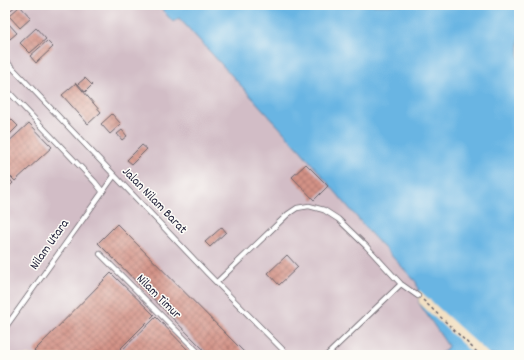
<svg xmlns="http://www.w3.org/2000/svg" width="524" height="360" viewBox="0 0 524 360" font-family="Dekko,sans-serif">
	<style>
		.industrial { fill: #d2bdc6 }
		.water { fill: #69b5e3; stroke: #466c8f }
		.pier { fill: #f2e0c3 }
		.building { fill: url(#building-cross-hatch) }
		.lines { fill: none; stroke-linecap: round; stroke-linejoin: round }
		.lane-casing { stroke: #6b646b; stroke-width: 6 }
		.path { stroke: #6b646b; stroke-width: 1.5; stroke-dasharray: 3 3; stroke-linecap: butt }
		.lane { stroke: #fff; stroke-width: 4.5 }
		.labels { text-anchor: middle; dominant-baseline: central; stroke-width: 3; stroke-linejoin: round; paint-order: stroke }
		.street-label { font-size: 13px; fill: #22223b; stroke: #fdfcf7 }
	</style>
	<defs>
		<pattern id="building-cross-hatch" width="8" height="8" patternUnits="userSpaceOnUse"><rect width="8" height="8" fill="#d39286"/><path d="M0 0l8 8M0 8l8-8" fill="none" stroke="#ab776f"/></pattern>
	</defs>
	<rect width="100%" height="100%" fill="#fdfcf7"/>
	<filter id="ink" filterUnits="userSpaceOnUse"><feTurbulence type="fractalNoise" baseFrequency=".025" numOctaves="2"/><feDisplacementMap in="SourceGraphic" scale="8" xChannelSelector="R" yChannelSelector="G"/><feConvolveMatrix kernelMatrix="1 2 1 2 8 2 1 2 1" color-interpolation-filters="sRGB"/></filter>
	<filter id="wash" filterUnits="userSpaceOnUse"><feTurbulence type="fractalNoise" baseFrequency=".012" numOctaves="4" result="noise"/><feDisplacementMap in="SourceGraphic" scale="16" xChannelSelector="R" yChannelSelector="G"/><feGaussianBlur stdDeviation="0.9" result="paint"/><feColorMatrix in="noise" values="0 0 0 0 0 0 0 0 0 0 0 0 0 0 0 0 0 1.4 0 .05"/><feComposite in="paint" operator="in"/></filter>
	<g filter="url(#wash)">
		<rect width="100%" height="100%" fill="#f2e0c3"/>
		<!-- industrial -->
		<path class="industrial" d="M5 5H158L173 22 179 18 301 151 371 234 416 282 419 290 418 296 419 303 448 346 445 351 437 355H430L423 353 422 355H5Z"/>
		<!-- water -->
		<path class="water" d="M158 5H519V355H437L445 351 448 346 419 303C418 295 419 290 416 282L371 234 301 151 179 18 173 22Z"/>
		<!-- pier -->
		<path class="pier" d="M419 290 490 355H474L419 303 418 296Z"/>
		<g id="blocks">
			<!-- building -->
			<path class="building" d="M5 5H17L6 14 5 13Z
				M20 6 31 18 20 28 9 16Z
				M8 23 17 33 10 39 5 33V25Z
				M36 28 46 39 30 53 20 43Z
				M47 41 53 47 36 63 30 56Z
				M85 78 92 85 85 92 78 84Z
				M76 83 101 112 88 124 62 95Z
				M5 113 18 126 5 139Z
				M112 114 121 124 110 134 101 124Z
				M29 123 52 147 15 181 5 171V145Z
				M122 130 127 136 122 140 117 134Z
				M142 145 147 149 132 164 127 160Z
				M306 164 328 186 314 200 292 177Z
				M5 174 13 183 5 191Z
				M117 224 247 355H209L98 243Z
				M222 227 226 232 210 247 205 242Z
				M287 255 298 267 279 285 268 273Z
				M111 273 154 315 114 355H38L34 351Z
				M156 317 192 354 191 355H117Z"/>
		</g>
	</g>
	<g filter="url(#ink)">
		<use href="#blocks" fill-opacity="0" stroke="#6b646b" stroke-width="1"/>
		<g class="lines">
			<!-- lane casing -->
			<g class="lane-casing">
				<path id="lane" d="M5 60 208 274 288 355
					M5 88 95 182 102 191
					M100 254 201 355
					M217 282 288 214 297 208 309 206 324 210 338 219 366 246 401 284 418 296
					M5 328 114 176
					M5 353 8 355
					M327 355 401 284"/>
			</g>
			<!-- path -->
			<path class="path" d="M423 300 480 355"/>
			<!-- lane -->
			<use href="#lane" class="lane"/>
		</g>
	</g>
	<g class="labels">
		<!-- street labels -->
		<g class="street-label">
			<text transform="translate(154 201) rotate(46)">Jalan Nilam Barat</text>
			<text transform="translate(50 245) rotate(-55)">Nilam Utara</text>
			<text transform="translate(158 297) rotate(45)">Nilam Timur</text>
		</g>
	</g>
	<!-- margin -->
	<rect width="524" height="360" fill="none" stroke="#fdfcf7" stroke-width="20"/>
</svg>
